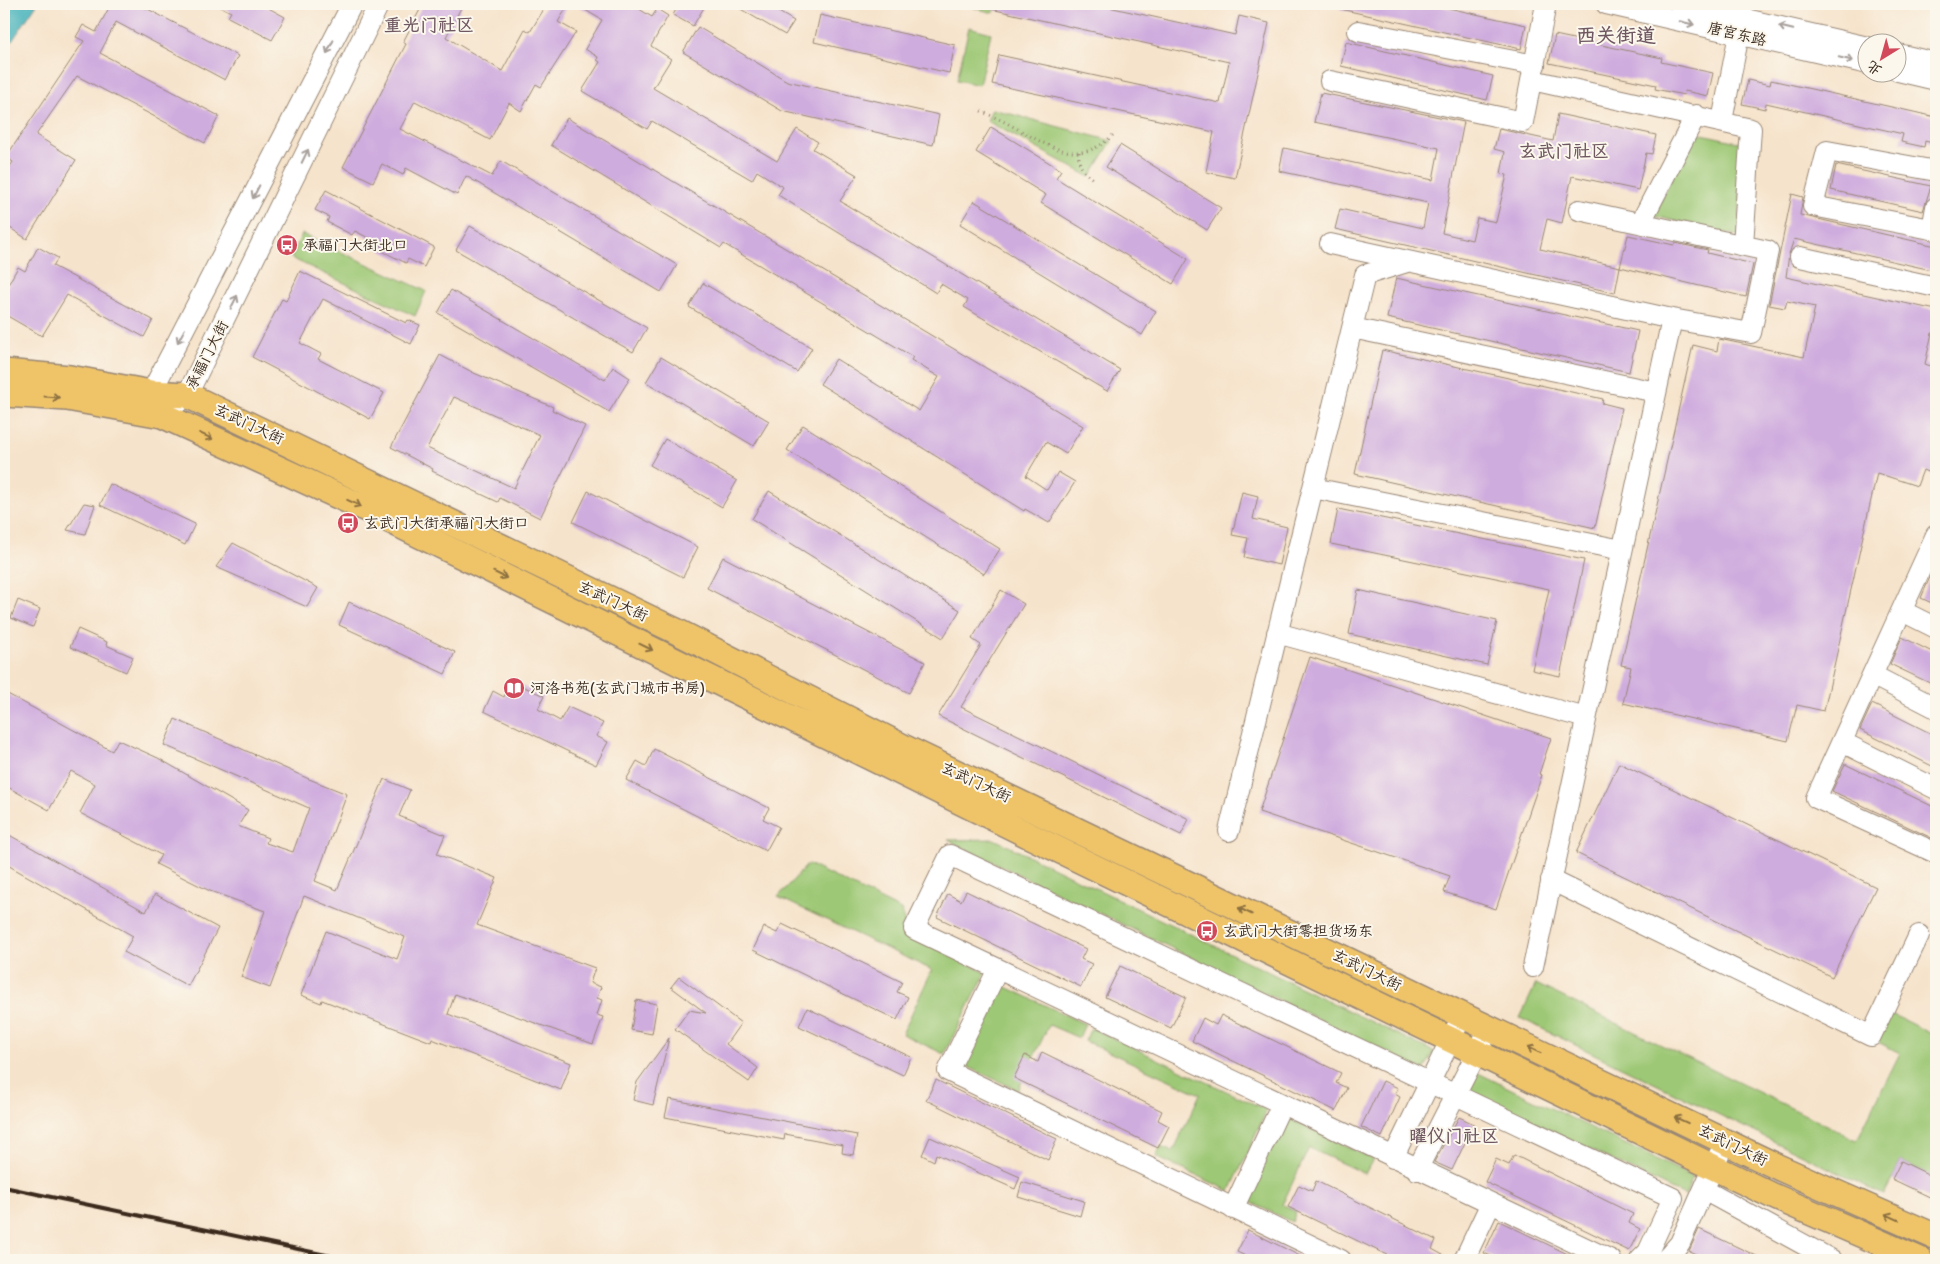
<svg xmlns="http://www.w3.org/2000/svg" width="1940" height="1264" viewBox="0 0 1940 1264" font-family="Itim,'LXGW WenKai TC',sans-serif">
	<style>
		.green { fill: #9dc875; stroke: #6c794a }
		.water { fill: #3fb0b9; stroke: #3d6d6c }
		.building { fill: #cfacde; fill-rule: evenodd }
		.lines { fill: none; stroke-linecap: round; stroke-linejoin: round }
		.minor-casing { stroke: #988674; stroke-width: 22 }
		.major-casing { stroke: #988674; stroke-width: 28 }
		.path { stroke: #988674; stroke-width: 3; stroke-dasharray: 1 4; stroke-linecap: butt }
		.minor { stroke: #fff; stroke-width: 20 }
		.major { stroke: #efc469; stroke-width: 25 }
		.rail { stroke: #3b2a1e; stroke-width: 4 }
		.oneway { stroke: #a79f9a }
		.oneway2 { stroke: #8c6f40 }
		.labels { text-anchor: middle; dominant-baseline: central; stroke-width: 4; stroke-linejoin: round; paint-order: stroke }
		.street-label { font-size: 15px; fill: #3b2a1e; stroke: #fbf7ec }
		.poi-label { font-size: 15px; fill: #3b2a1e; stroke: #fbf7ec; text-anchor: start }
		.quarter-label { font-size: 18px; font-weight: bold; fill: #6f5861; stroke: #fbf7ec }
		.district-label { font-size: 20px; font-weight: bold; fill: #6f5861; stroke: #fbf7ec }
	</style>
	<rect width="100%" height="100%" fill="#fbf7ec"/>
	<filter id="ink" filterUnits="userSpaceOnUse"><feTurbulence type="fractalNoise" baseFrequency=".02" numOctaves="2"/><feDisplacementMap in="SourceGraphic" scale="10" xChannelSelector="R" yChannelSelector="G"/><feConvolveMatrix kernelMatrix="1 2 1 2 8 2 1 2 1" color-interpolation-filters="sRGB"/></filter>
	<filter id="wash" filterUnits="userSpaceOnUse"><feTurbulence type="fractalNoise" baseFrequency=".0096" numOctaves="4" result="noise"/><feDisplacementMap in="SourceGraphic" scale="20" xChannelSelector="R" yChannelSelector="G"/><feGaussianBlur stdDeviation="1.12" result="paint"/><feColorMatrix in="noise" values="0 0 0 0 0 0 0 0 0 0 0 0 0 0 0 0 0 1.4 0 .05"/><feComposite in="paint" operator="in"/></filter>
	<g filter="url(#wash)">
		<rect width="100%" height="100%" fill="#f6e3cb"/>
		<!-- green -->
		<path class="green" d="M975 4H997L994 13 974 8Z
			M969 27 991 33 979 85 957 80Z
			M992 109 1112 141 1090 177 987 121Z
			M1693 132 1742 143 1739 236 1654 216Z
			M302 234 426 291 415 316 291 258Z
			M994 839 1434 1052 1424 1070 948 840Z
			M808 864 901 910 907 931 986 973 944 1054 902 1034 932 970 778 897Z
			M1536 984 1857 1140 1900 1053 1876 1041 1889 1013 1936 1036V1178L1901 1161 1884 1195 1520 1018Z
			M1002 985 1085 1024 1079 1038 1049 1025 1018 1090 964 1065Z
			M1091 1028 1267 1110 1230 1191 1156 1157 1161 1147 1173 1152 1200 1094 1085 1041Z
			M1474 1071 1693 1177 1685 1196 1466 1089Z
			M1283 1116 1373 1159 1365 1174 1309 1148 1282 1205 1296 1212 1292 1222 1244 1199Z"/>
		<!-- water -->
		<path class="water" d="M5 4H37L4 53V5Z"/>
		<g id="blocks">
			<!-- building -->
			<path class="building" d="M111 4H138L238 56 225 80 116 22 100 53 219 116 205 143 77 76 36 135 76 160 27 239 4 224V175L13 162 6 157 84 41 76 37 83 25 96 32Z
				M215 4H261L285 17 272 40 228 17 231 12Z
				M423 4H463L446 37 502 71 525 29 530 32 547 4H569L558 22 576 32 541 87 536 84 521 111 509 103 490 140 415 101 400 129 492 176 501 161 677 265 661 292 466 176 457 195 406 168 403 175 382 164 373 182 343 167 406 44 403 42Z
				M575 4H631L652 17 657 9 668 16 651 46 671 59 653 88 777 161 797 129 818 142 813 149 857 175 840 201 1120 370 1107 391 964 307 968 300 941 284 936 293 778 195 783 187 757 171 752 180 652 121 647 129 582 91 600 62 597 60 598 57 585 49 602 20Z
				M679 4H706L693 26 673 15Z
				M732 4H765L794 21 785 35Z
				M992 4H1095L1235 35 1239 16 1269 23 1235 178 1206 172 1214 132 992 84 999 55 1220 103 1229 62 991 9Z
				M1340 4H1430L1526 25 1521 49 1340 9Z
				M820 15 955 45 949 73 814 42Z
				M698 27 787 81 939 115 933 145 782 111 683 52Z
				M1555 35 1662 58 1661 62 1713 73 1708 96 1685 91 1684 95 1655 89 1656 85 1549 63Z
				M1346 42 1493 76 1487 100 1341 66Z
				M1748 80 1770 85 1771 80 1936 117V144L1925 141 1924 147 1901 142 1903 134 1766 103 1765 109 1742 104Z
				M1321 93 1464 122 1442 233 1472 240 1477 218 1496 222 1507 175 1501 174 1505 152 1494 149 1499 129 1553 141 1558 114 1656 135 1652 154 1646 153 1638 190 1572 176 1562 223 1547 219 1540 249 1620 267 1615 293 1335 229 1340 209 1423 228 1428 203 1279 171 1284 148 1433 180 1439 148 1314 122Z
				M567 118 1083 426 1066 454 1046 442 1026 476 1047 490 1058 472 1075 482 1049 523 1025 509 1024 511 820 384 836 359 919 411 939 377 911 360 913 357 724 244 721 248 551 145Z
				M991 127 1061 170 1056 178 1188 259 1173 284 1041 203 1046 195 976 152Z
				M1120 145 1221 208 1207 230 1106 167Z
				M1836 165 1931 186 1923 211 1831 190Z
				M326 190 434 247 424 267 408 259 406 263 380 250 382 245 355 231 352 235 327 222 329 217 315 210Z
				M1792 194 1803 197 1800 215 1936 246V271L1794 239 1789 254 1786 277 1936 310V334L1932 333 1925 364 1936 368V476L1923 470 1917 486 1877 473 1824 711 1797 705 1788 741 1623 703 1631 667 1621 665 1693 345 1717 351 1719 339 1804 357 1815 307 1787 301 1785 308 1769 305Z
				M974 201 1156 311 1142 335 960 224Z
				M470 226 647 328 633 352 456 250Z
				M1628 235 1674 245 1675 243 1708 250 1707 253 1753 264 1746 297 1620 267Z
				M38 247 58 258 53 266 153 320 144 337 67 295 42 336 4 314V292L18 267 25 271Z
				M300 271 406 323 408 320 420 325 411 344 323 299 300 343 321 354 318 359 384 393 370 419 252 357 282 299 286 301Z
				M1396 278 1638 331 1629 372 1387 318Z
				M703 283 812 348 797 372 689 307Z
				M451 290 605 380 613 367 630 378 609 412 438 313Z
				M1382 350 1603 399 1602 403 1622 408 1595 528 1355 474Z
				M440 355 474 373 553 407 552 410 585 426 540 518 500 498 498 502 432 471 433 469 391 447ZM454 397 540 435 514 488 427 448Z
				M661 357 769 421 754 446 646 382Z
				M803 425 1000 549 984 574 787 450Z
				M665 439 737 481 722 507 650 465Z
				M110 484 195 524 185 545 100 505Z
				M588 491 698 547 683 577 573 522Z
				M769 491 960 610 943 638 752 519Z
				M1242 492 1258 496 1253 519 1287 527 1279 565 1244 557 1248 538 1232 535Z
				M84 503 95 505 85 534 67 530Z
				M1338 509 1584 560 1560 676 1532 670 1549 589 1331 544Z
				M233 543 318 588 307 607 216 567Z
				M723 557 925 662 909 693 707 588Z
				M1936 563V605L1921 598Z
				M1001 590 1024 604 961 707 1189 819 1181 835 938 716 981 645 972 639Z
				M1358 590 1497 621 1487 665 1349 634Z
				M18 600 40 609 33 627 11 618Z
				M349 602 455 652 445 674 339 625Z
				M78 629 107 642 106 645 133 657 126 672 70 647Z
				M1902 637 1936 654V686L1890 664Z
				M1310 657 1551 738 1539 774 1542 775 1496 909 1444 892 1450 876 1259 812Z
				M511 681 544 696 538 709 560 721 568 707 603 723 596 736 608 742 596 765 484 711 493 691 504 697Z
				M4 692 112 751 118 740 158 758 248 810 238 826 268 838 266 843 293 852 309 808 164 745 175 719 309 779 347 794 315 881 337 890 384 779 410 790 399 816 445 835 437 854 497 878 477 925 595 968 590 983 601 987 597 998 602 1000 597 1015 603 1017 593 1044 455 994 448 1014 571 1063 561 1090 432 1039 431 1042 322 1000 321 1003 301 995 326 931 397 959 405 937 304 896 270 988 241 977 265 911 210 891 156 864 161 855 80 813 95 784 71 771 49 810 4 785Z
				M1872 704 1936 736V768L1860 730Z
				M654 749 769 808 763 819 779 827 766 851 626 780 637 761 646 766Z
				M1619 763 1876 887 1832 977 1576 853Z
				M1845 764 1936 808V840L1832 791Z
				M4 832 146 912 155 894 218 928 188 986 124 952 133 936 4 863Z
				M966 891 1086 949 1081 959 1092 964 1081 987 937 917 948 894 961 901Z
				M782 924 902 982 897 992 908 997 897 1020 753 950 764 927 777 933Z
				M1120 966 1186 997 1171 1028 1105 997Z
				M679 977 741 1023 726 1044 758 1068 749 1082 675 1029 689 1010 706 1013 671 987Z
				M636 1000 657 1004 652 1034 631 1030Z
				M807 1008 911 1057 903 1075 799 1026Z
				M1221 1015 1341 1073 1336 1083 1347 1088 1336 1111 1192 1041 1203 1018 1216 1025Z
				M669 1038 653 1105 633 1100 637 1082Z
				M1042 1052 1162 1111 1158 1120 1169 1126 1158 1148 1014 1078 1025 1055 1038 1062Z
				M936 1080 1057 1139 1048 1160 926 1100Z
				M1383 1081 1398 1088 1395 1094 1400 1097 1382 1137 1361 1127Z
				M669 1099 857 1135 853 1155 842 1153 843 1145 785 1134 784 1140 665 1117Z
				M1459 1117 1474 1124 1452 1170 1434 1162Z
				M930 1137 1020 1177 1015 1189 936 1154 934 1161 922 1155Z
				M1514 1155 1633 1214 1629 1223 1640 1229 1629 1251 1485 1182 1496 1159 1509 1165Z
				M1901 1161 1936 1178V1200L1892 1179Z
				M1316 1181 1436 1240 1432 1249 1452 1260H1397L1288 1207 1299 1185 1312 1191Z
				M1022 1182 1084 1201 1080 1216 1018 1197Z
				M1499 1221 1580 1260H1500L1484 1253Z
				M1699 1229 1765 1260H1709L1689 1251Z
				M1248 1230 1308 1260H1254L1237 1252Z"/>
		</g>
	</g>
	<g filter="url(#ink)">
		<use href="#blocks" fill-opacity="0" stroke="#988674" stroke-width="1"/>
		<g class="lines">
			<!-- minor casing -->
			<g class="minor-casing">
				<path id="minor" d="M1606 4 1868 64
					M1680 4 1868 47
					M1358 31 1535 65
					M1898 54 1936 63
					M1898 71 1936 80
					M1532 80 1751 129 1743 245
					M1330 81 1523 122 1546 4
					M1722 121 1739 34
					M1936 171 1827 151 1813 206 1936 230
					M1641 222 1696 115
					M1932 229 1936 207
					M1330 244 1672 319 1751 333 1768 251 1579 210
					M1800 257 1936 287
					M1352 328 1656 392
					M176 404 187 395 379 4
					M157 405 151 393 352 4
					M1313 488 1622 550
					M1936 535 1816 798 1936 853
					M1902 611 1936 628
					M1277 633 1586 718
					M1872 675 1936 708
					M1842 742 1936 789
					M1229 831 1365 275 1407 262
					M1551 880 1871 1036 1919 935
					M1533 967 1672 319
					M998 969 948 1071 1341 1260
					M1393 1158 1462 1016
					M1417 1170 1489 1029
					M1704 1190 1832 1260
					M1233 1209 1282 1104
					M1464 1260 1491 1203
					M1611 1260 914 929 950 855 1673 1198 1648 1252 1640 1260
					M1665 1260 1680 1243 1725 1141"/>
			</g>
			<!-- major casing -->
			<g class="major-casing">
				<path id="major" d="M4 372 70 378 151 393 187 395 674 630 903 747 1780 1168 1936 1237
					M4 394 67 398 162 415 375 513 1030 836 1773 1196 1920 1260"/>
			</g>
			<!-- path -->
			<path class="path" d="M981 111C991 116 1002 120 1012 126 1048 145 1078 169 1113 135
				M1079 152C1078 167 1083 171 1094 180"/>
			<!-- minor -->
			<use href="#minor" class="minor"/>
			<!-- major -->
			<use href="#major" class="major"/>
			<!-- rail -->
			<path class="rail" d="M4 1187 350 1260"/>
		</g>
		<!-- one-way arrows -->
		<defs><path id="oneway-shaft" d="M-6 0H5M1.5-3L5.5 0L1.5 3" fill="none" stroke-width="1.6" stroke-linecap="round" stroke-linejoin="round" transform="scale(1.25)"/></defs>
		<g class="oneway">
			<use href="#oneway-shaft" transform="translate(1687 23) rotate(13)"/>
			<use href="#oneway-shaft" transform="translate(1786 28) rotate(-167)"/>
			<use href="#oneway-shaft" transform="translate(330 47) rotate(117)"/>
			<use href="#oneway-shaft" transform="translate(1846 59) rotate(13)"/>
			<use href="#oneway-shaft" transform="translate(305 156) rotate(-64)"/>
			<use href="#oneway-shaft" transform="translate(256 192) rotate(117)"/>
			<use href="#oneway-shaft" transform="translate(234 302) rotate(-63)"/>
			<use href="#oneway-shaft" transform="translate(181 336) rotate(118)"/>
		</g>
		<g class="oneway2">
			<use href="#oneway-shaft" transform="translate(52 397) rotate(4)"/>
			<use href="#oneway-shaft" transform="translate(206 436) rotate(25)"/>
			<use href="#oneway-shaft" transform="translate(354 503) rotate(25)"/>
			<use href="#oneway-shaft" transform="translate(500 575) rotate(26)"/>
			<use href="#oneway-shaft" transform="translate(646 647) rotate(26)"/>
			<use href="#oneway-shaft" transform="translate(1245 911) rotate(-154)"/>
			<use href="#oneway-shaft" transform="translate(1534 1050) rotate(-155)"/>
			<use href="#oneway-shaft" transform="translate(1681 1120) rotate(-155)"/>
			<use href="#oneway-shaft" transform="translate(1892 1217) rotate(-156)"/>
		</g>
	</g>
	<!-- icons -->
	<defs>
		<g id="bus-disc" transform="scale(1.125)"><circle r="9.5" fill="#d1495b" stroke="#fbf7ec"/><path d="M-5-6H5V4H4V6H2V4H-2V6H-4V4H-5ZM-3.5-4V0h7V-4ZM-3.5 1.2v1.5H-2V1.2ZM2 1.2v1.5H3.5V1.2Z" fill="#fff"/></g>
		<g id="library-disc" transform="scale(1.125)"><circle r="9.5" fill="#d1495b" stroke="#fbf7ec"/><path d="M-6-4Q-3-5.5-.7-3.5V5Q-3 3-6 4ZM6-4Q3-5.5 .7-3.5V5Q3 3 6 4Z" fill="#fff"/></g>
	</defs>
	<g fill-rule="evenodd">
		<use href="#bus-disc" x="287" y="245"/>
		<use href="#bus-disc" x="348" y="523"/>
		<use href="#library-disc" x="514" y="688"/>
		<use href="#bus-disc" x="1207" y="931"/>
	</g>
	<g class="labels">
		<!-- street labels -->
		<g class="street-label">
			<text transform="translate(1737 34) rotate(13)">唐宫东路</text>
			<text transform="translate(207 355) rotate(-63)">承福门大街</text>
			<text transform="translate(249 424) rotate(25)">玄武门大街</text>
			<text transform="translate(613 601) rotate(25)">玄武门大街</text>
			<text transform="translate(976 782) rotate(25)">玄武门大街</text>
			<text transform="translate(1367 970) rotate(26)">玄武门大街</text>
			<text transform="translate(1733 1145) rotate(26)">玄武门大街</text>
		</g>
		<!-- poi labels -->
		<g class="poi-label">
			<text x="303" y="245">承福门大街北口</text>
			<text x="364" y="523">玄武门大街承福门大街口</text>
			<text x="530" y="688">河洛书苑(玄武门城市书房)</text>
			<text x="1223" y="931">玄武门大街零担货场东</text>
		</g>
		<!-- quarter labels -->
		<g class="quarter-label">
			<text x="429" y="25">重光门社区</text>
			<text x="1564" y="151">玄武门社区</text>
			<text x="1454" y="1136">曜仪门社区</text>
		</g>
		<!-- district labels -->
		<g class="district-label">
			<text x="1616" y="35">西关街道</text>
		</g>
	</g>
	<!-- margin -->
	<rect width="1940" height="1264" fill="none" stroke="#fbf7ec" stroke-width="20"/>
	<!-- north arrow -->
	<g transform="translate(1882 58) rotate(217)"><circle r="24" fill="#fbf7ec" stroke="#aea59a"/>
	<path d="M0-4L9 19L0 12L-9 19Z" fill="#d1495b"/>
	<text y="-8" font-size="14" font-weight="bold" text-anchor="middle" fill="#3b2a1e">北</text>
	</g>
</svg>
